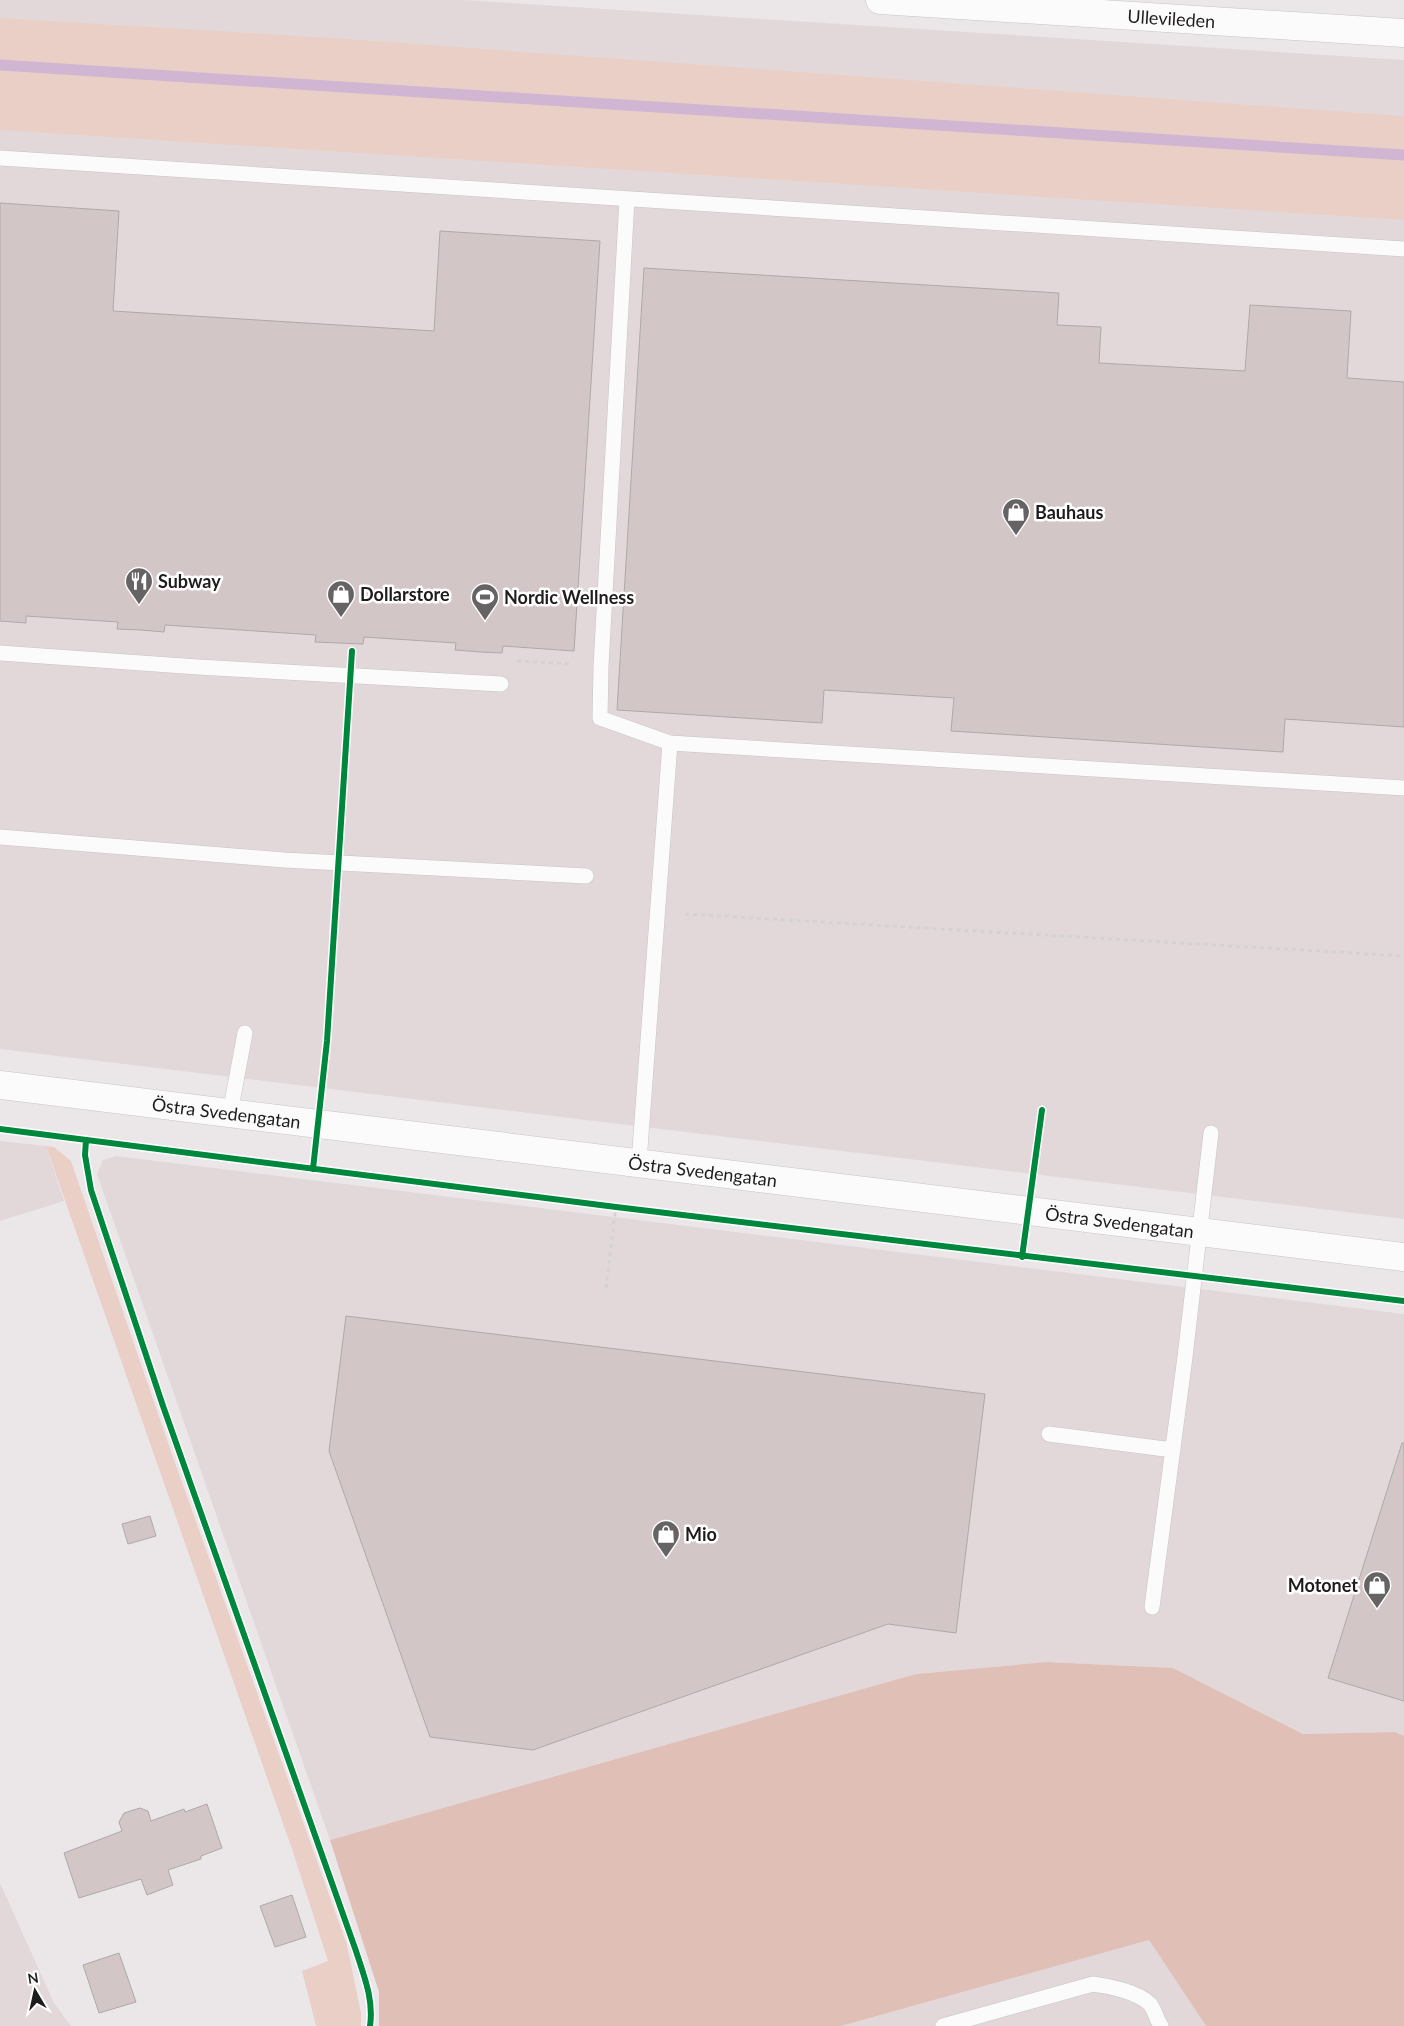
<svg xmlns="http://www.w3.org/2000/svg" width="1404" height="2026" viewBox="0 0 1404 2026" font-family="Lato,sans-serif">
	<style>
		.built { fill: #e2d8da }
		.green { fill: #eacfc7 }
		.forest { fill: #dfbfb6 }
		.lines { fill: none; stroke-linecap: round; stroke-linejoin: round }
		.stream { stroke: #d1b6d3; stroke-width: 11 }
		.building { fill: #d3c6c6; stroke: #ada9aa }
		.service-casing { stroke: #c7c4c5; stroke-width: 16 }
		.minor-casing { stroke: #c7c4c5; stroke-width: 29 }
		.secondary-casing { stroke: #c7c4c5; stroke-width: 29 }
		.path { stroke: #d4d3d4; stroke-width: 3; stroke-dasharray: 4 4; stroke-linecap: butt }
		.service { stroke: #fcfbfc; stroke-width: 15 }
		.minor { stroke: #fcfbfc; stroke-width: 28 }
		.secondary { stroke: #fcfbfc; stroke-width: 28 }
		.cycleway-casing { stroke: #fff; stroke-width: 9 }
		.cycleway { stroke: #00873e; stroke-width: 6 }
		.labels { text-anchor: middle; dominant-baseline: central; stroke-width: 5; stroke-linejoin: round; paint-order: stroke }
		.street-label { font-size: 18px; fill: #1f1c1d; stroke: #fff }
		.poi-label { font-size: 18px; font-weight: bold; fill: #1f1c1d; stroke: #fff; text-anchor: start }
	</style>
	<rect width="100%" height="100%" fill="#ebe7e8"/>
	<!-- built -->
	<path class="built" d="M0 0H464L1404 60V1219L0 1049Z
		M0 1141 46 1146 64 1201 0 1221Z
		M116 1156 1404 1314V1736L1395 1732 1303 1734 1173 1668 1047 1662 916 1674 330 1840 97 1174 103 1160Z
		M0 1883 54 2003 71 2026H0Z
		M1149 1940 1206 2026H841Z"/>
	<!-- green -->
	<path class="green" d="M0 18 334 38 1404 116V220L0 130Z
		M46 1146 54 1147 71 1161 173 1457 347 1945 361 2013V2026H316L302 1971 328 1961 293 1852Z"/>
	<!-- forest -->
	<path class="forest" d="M1047 1662 1173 1668 1303 1734 1395 1732 1404 1736V2026H1206L1149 1940 841 2026H379V1992L330 1840 916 1674Z"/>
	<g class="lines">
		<!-- stream -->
		<path class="stream" d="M0 65 1404 155"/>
	</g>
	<!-- building -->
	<path class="building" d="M0 203 119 211 113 311 434 331 440 231 600 241 574 651 503 646 502 653 481 652 455 650 456 643 364 637 363 644 315 642 316 635 165 625 164 632 141 630 117 629 118 622 26 616V623L0 621Z
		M644 268 1059 293 1057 325 1101 327 1099 363 1245 371 1250 305 1351 311 1347 378 1404 382V727L1285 719 1283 752 951 731 954 698 824 690 822 723 617 710Z
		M346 1316 985 1394 956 1633 888 1624 533 1750 430 1737 329 1451Z
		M1402 1443H1404V1701L1328 1678Z
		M150 1516 156 1536 128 1544 122 1524Z
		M207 1804 222 1848 201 1856V1859L168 1870 173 1885 147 1895 141 1879 79 1898 64 1853 122 1831 119 1822 124 1813 140 1808 148 1811 151 1821 184 1809 185 1812Z
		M292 1895 306 1937 275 1947 260 1906Z
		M119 1953 136 2002 99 2013 83 1965Z"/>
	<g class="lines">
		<!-- service casing -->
		<g class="service-casing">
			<path id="service" d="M0 158 1404 249
				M627 199 601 666 600 718 670 743 1404 788
				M0 653 198 667 501 684
				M0 837 284 860 586 876
				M230 1113 245 1033
				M639 1162 670 743
				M1049 1434 1173 1450
				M1152 1607 1185 1357 1211 1133
				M943 2026 1093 1984C1109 1986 1138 1992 1150 2004 1154 2009 1157 2020 1161 2026"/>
		</g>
		<!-- minor casing -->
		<g class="minor-casing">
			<g id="minor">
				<path id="s1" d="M0 1085 1404 1257"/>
			</g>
		</g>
		<!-- secondary casing -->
		<g class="secondary-casing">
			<g id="secondary">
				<path id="s2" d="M880 0 1404 33"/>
			</g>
		</g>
		<!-- path -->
		<path class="path" d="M517 661 573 664
			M685 914 1404 956
			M606 1288 616 1207"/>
		<!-- service -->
		<use href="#service" class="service"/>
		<!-- minor -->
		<use href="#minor" class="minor"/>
		<!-- secondary -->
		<use href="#secondary" class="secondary"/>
		<!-- cycleway casing -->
		<g class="cycleway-casing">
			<path id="cycleway" d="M0 1129 616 1207 1404 1301
				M86 1140 85 1155 91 1190 163 1406 356 1951C364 1976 374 2000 370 2026
				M313 1169 327 1041 352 651
				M1022 1257 1042 1110"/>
		</g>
		<!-- cycleway -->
		<use href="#cycleway" class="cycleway"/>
	</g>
	<!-- icons -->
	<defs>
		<g id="shop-pin" transform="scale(1.4375)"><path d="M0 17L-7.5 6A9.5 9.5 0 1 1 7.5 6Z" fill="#666364" stroke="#fff"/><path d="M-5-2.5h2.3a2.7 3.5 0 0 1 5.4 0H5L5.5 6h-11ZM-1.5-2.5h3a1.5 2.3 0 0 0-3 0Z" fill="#fff"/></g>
		<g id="restaurant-pin" transform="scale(1.4375)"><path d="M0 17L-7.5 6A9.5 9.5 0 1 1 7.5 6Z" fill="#666364" stroke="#fff"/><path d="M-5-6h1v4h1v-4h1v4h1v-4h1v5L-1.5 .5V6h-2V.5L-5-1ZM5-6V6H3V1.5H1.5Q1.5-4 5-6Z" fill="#fff"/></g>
		<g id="stadium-pin" transform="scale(1.4375)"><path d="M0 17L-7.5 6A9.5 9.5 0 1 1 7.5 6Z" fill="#666364" stroke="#fff"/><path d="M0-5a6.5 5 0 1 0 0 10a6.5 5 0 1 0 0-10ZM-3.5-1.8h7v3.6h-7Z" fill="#fff"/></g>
	</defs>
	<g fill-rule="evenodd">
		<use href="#shop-pin" x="1016" y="512"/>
		<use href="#restaurant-pin" x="139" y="581"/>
		<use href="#shop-pin" x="341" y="594"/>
		<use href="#stadium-pin" x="485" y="597"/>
		<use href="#shop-pin" x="666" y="1534"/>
		<use href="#shop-pin" x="1377" y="1585"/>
	</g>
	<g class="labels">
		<!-- street labels -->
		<g class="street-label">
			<text stroke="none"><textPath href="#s2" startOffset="292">Ullevileden</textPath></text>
			<text stroke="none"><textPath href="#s1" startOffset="228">Östra Svedengatan</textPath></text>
			<text stroke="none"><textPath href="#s1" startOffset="708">Östra Svedengatan</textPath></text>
			<text stroke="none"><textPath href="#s1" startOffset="1128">Östra Svedengatan</textPath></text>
		</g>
		<!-- poi labels -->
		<g class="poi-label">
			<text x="1035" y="512">Bauhaus</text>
			<text x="158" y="581">Subway</text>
			<text x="360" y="594">Dollarstore</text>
			<text x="504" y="597">Nordic Wellness</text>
			<text x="685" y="1534">Mio</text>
			<text x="1358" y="1585" text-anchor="end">Motonet</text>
		</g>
	</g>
	<!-- north arrow -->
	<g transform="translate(35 1991) rotate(351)" stroke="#ffffff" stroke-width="4" paint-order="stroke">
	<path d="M0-4L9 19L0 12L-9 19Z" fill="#1f1c1d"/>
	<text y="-8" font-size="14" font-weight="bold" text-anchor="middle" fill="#1f1c1d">N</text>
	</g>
</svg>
